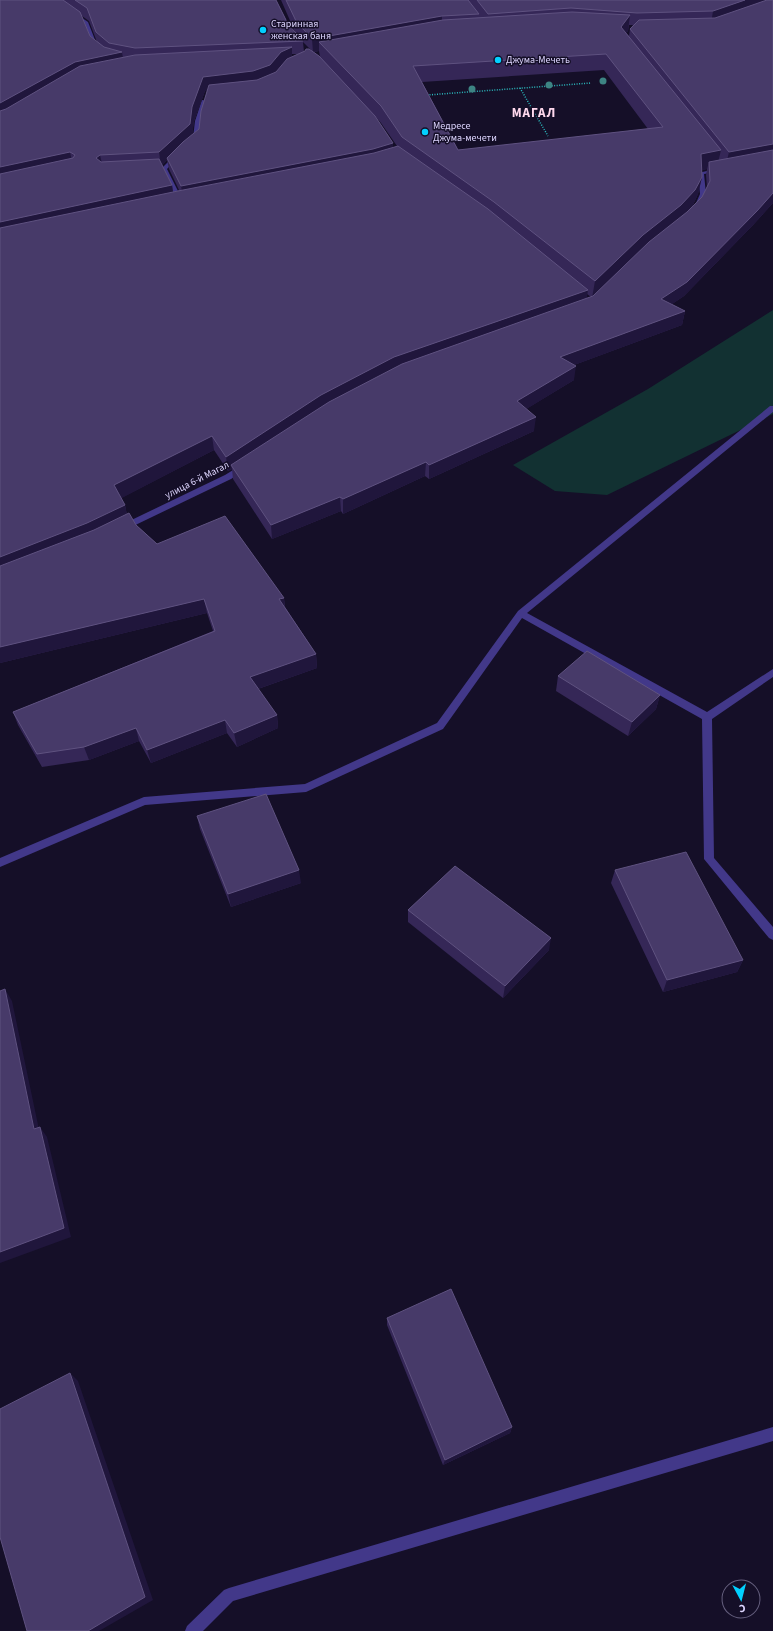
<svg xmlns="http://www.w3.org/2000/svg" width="773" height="1631" viewBox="0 0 773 1631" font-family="'Source Sans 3',sans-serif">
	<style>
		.green { fill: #123132 }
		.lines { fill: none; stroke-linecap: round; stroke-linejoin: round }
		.path { stroke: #2bbabe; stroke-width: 1.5; stroke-dasharray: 1 1.5; stroke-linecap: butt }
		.street { fill: #423889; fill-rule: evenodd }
		.tree { fill: #3d8483 }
		.wall { fill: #352757; fill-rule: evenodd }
		.shaded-wall { fill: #20163c }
		.building { fill: #473a69; stroke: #5f5280; fill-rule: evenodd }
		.poi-dot { fill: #02d0ff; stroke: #150f28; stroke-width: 1.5 }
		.labels { text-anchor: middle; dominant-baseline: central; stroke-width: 3; stroke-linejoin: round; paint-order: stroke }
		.far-poi-label { font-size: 10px; fill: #ded6ff; stroke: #150f28; text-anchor: start }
		.far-street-label { font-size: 10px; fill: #ded6ff; stroke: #150f28 }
		.far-district-label { font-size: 13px; font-weight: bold; letter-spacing: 1px; fill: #ffd8ed; stroke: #150f28 }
	</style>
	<rect width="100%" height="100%" fill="#150f28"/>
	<!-- green -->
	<path class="green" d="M773 310V414L607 495 555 491 513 465 648 389Z"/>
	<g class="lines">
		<!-- path -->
		<path class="path" d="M520 88 548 136
			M427 95 591 83"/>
		<!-- street -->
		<path class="street" d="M50 0H56L88 22 99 50 94 49 84 24Z
			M202 100 207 101 201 121 199 139 194 143H190L189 142 193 138 195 121Z
			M177 153 180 155 167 169 183 201 180 203 177 201 161 169Z
			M720 168 722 169V171L704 174 706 194 698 211H694L693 210 700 194 698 173Z
			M770 406H773V412L527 613 707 712 773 669V677L712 719 714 858 773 927V940L769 938 704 859 702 719 522 618 443 729 306 792 145 805 0 867V858L144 797 305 784 437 723 518 611Z
			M243 464 246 465V469L231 479 125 530H119L118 528 119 526 225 475Z
			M773 1427V1441L233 1601 203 1631H185L187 1626 224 1590 229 1588Z"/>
	</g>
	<!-- trees -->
	<g class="tree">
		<circle cx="603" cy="81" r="3.5"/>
		<circle cx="549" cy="85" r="3.5"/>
		<circle cx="472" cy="89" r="3.5"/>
	</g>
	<!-- wall -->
	<path class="wall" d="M0 0H276L288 24 295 32 281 0H773V203L753 225 684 296 672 304 685 311 682 325 574 365V380L526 409 534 431 429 479 425 476 343 514 341 511 272 539 233 479 232 469 228 471 214 450 121 498 125 505 127 515 136 525 157 544 284 598 285 607 316 654 317 668 258 689 277 715 278 728 237 747 227 733 151 763 139 741 89 760 42 767 18 725 13 712 213 631 207 613 0 663ZM82 16 89 21 97 42 90 36ZM629 25H633L630 29 629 36 626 33 628 31ZM303 42 311 50 304 52ZM319 51 320 57 314 52ZM292 54H298L292 57ZM604 70 648 129 458 150 422 82ZM207 90 199 129 192 135 194 121 205 91ZM375 116 381 123 397 146 393 148ZM167 160 169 169 179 190 173 192 172 185 162 165ZM707 169 706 175 707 188 702 197 692 207 698 194 702 177V170ZM587 294 591 297 587 298Z
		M558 676 660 695 656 709 628 736 556 691Z
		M197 816 301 883 231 907 200 829Z
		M615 870 743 960 737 972 663 992 611 883Z
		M408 910 549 950 503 998 408 922Z
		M387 1318 512 1427 510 1433 443 1465 387 1325Z"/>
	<!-- shaded-wall -->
	<path class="shaded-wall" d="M745 0H773L711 24 713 11Z
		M630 15 628 31 619 43 621 27Z
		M442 16V29L319 42V51L313 52 312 39Z
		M292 47V60L271 78 254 85 205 91 194 121 192 137 167 158V160L161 166 159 152 192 107 203 77 281 52Z
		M122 52 124 65 0 118V103L75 62Z
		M393 143V154L183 197 181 186Z
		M773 144V155L726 165 729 152Z
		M721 150 717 167 709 162 707 169 698 171 701 154Z
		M70 152 73 166 0 181V167Z
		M100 155 103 168 96 158Z
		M702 177 698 194 692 207 678 222 592 298 595 281Z
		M172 185 174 199 0 236V222Z
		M773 193V203L753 225 684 296 659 313 661 299Z
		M588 290 586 304 231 465 232 469 228 471 226 457 321 395 394 357Z
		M685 311 682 325 558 371 560 357Z
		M576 366 574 380 515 416 517 401Z
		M536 417 534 431 429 479V465Z
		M212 436 214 450 118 500 114 485Z
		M426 462 425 476 343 514V499Z
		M340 497 341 511 272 539 271 525Z
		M125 505 128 520 0 573V557Z
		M284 598 285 612 279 599Z
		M204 599 207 613 0 663V647Z
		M316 654 317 668 252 691 250 677Z
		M660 695 656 709 628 736 632 722Z
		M277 715 278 728 237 747 234 733Z
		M225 720 227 733 151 763 147 750Z
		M136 728 139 741 89 760 84 747Z
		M299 870 301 883 231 907 228 894Z
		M551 938 549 950 503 998 505 986Z
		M743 960 737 972 663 992 667 980Z
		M5 989 12 1001 41 1139 34 1129Z
		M40 1127 47 1137 71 1237 0 1263V1252Z
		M70 1373 78 1381 153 1600 99 1631H88Z
		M512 1427 510 1433 443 1465 445 1460Z"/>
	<!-- building -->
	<path class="building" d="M0 0H63L80 12 90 36 104 47 122 52 75 62 0 103Z
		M75 0H276L288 24 303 41 135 48 109 43 96 32 87 8Z
		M286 0H468L479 14 442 16 312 39 296 21Z
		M477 0H745L713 11 637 13 571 8 488 14Z
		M767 0H773V144L729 152 630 29 639 20 715 18Z
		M572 12 630 15 621 27 721 150 701 154 702 177 695 190 681 205 643 235 595 281 494 202 402 137 381 106 319 42 443 20ZM606 54 663 127 458 150 413 66Z
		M292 47 281 52 270 65 253 71 203 77 192 107 190 124 159 152 100 155 96 158 101 162 159 159 172 185 0 222V174L73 158 75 155 70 152 0 167V111L6 109 80 66 135 55Z
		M306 49H309L319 56 375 116 393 143 373 149 181 186 167 158 183 142 199 129 201 111 209 85 257 80 276 72 287 59 305 51Z
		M398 146 488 209 588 290 394 357 321 395 226 457 212 436 114 485 125 505 87 523 0 557V228L178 191 374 153Z
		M773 150V193L757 211 687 282 661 299 685 311 560 357 576 366 517 401 536 417 429 465 426 462 343 499 340 497 271 525 231 465 329 402 402 364 593 296 649 242 687 212 702 197 710 181 709 162Z
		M129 513 136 525 157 544 225 516 284 598 279 599 316 654 250 677 277 715 234 733 225 720 147 750 136 728 84 747 37 754 13 712 215 631 204 599 0 647V566L94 530Z
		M587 651 660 695 632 722 558 676Z
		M266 794 299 870 228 894 197 816Z
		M686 852 743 960 667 980 615 870Z
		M455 866 551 938 505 986 408 910Z
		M5 989 34 1129 40 1127 64 1228 0 1252V991Z
		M451 1289 512 1427 445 1460 387 1318Z
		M70 1373 145 1597 88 1631H27L0 1537V1409Z"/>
	<!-- markers -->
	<g class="poi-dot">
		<circle cx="263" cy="30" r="4"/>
		<circle cx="498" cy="60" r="4"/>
		<circle cx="425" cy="132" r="4"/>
	</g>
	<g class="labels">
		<!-- far-poi labels -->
		<g class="far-poi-label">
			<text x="271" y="24">Старинная<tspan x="271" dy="12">женская баня</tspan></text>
			<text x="506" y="60">Джума-Мечеть</text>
			<text x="433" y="126">Медресе<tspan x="433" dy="12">Джума-мечети</tspan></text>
		</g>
		<!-- far-street labels -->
		<g class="far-street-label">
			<text transform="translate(197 480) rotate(-27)">улица 6-й Магал</text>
		</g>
		<!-- far-district labels -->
		<g class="far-district-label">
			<text x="534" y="113">МАГАЛ</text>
		</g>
	</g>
	<!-- north arrow -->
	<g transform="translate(741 1599) rotate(173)"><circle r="19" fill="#150f28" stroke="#655f7e"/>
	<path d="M0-3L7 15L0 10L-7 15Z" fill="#02d0ff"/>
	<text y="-6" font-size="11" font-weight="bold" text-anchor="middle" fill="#ded6ff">С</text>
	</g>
</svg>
